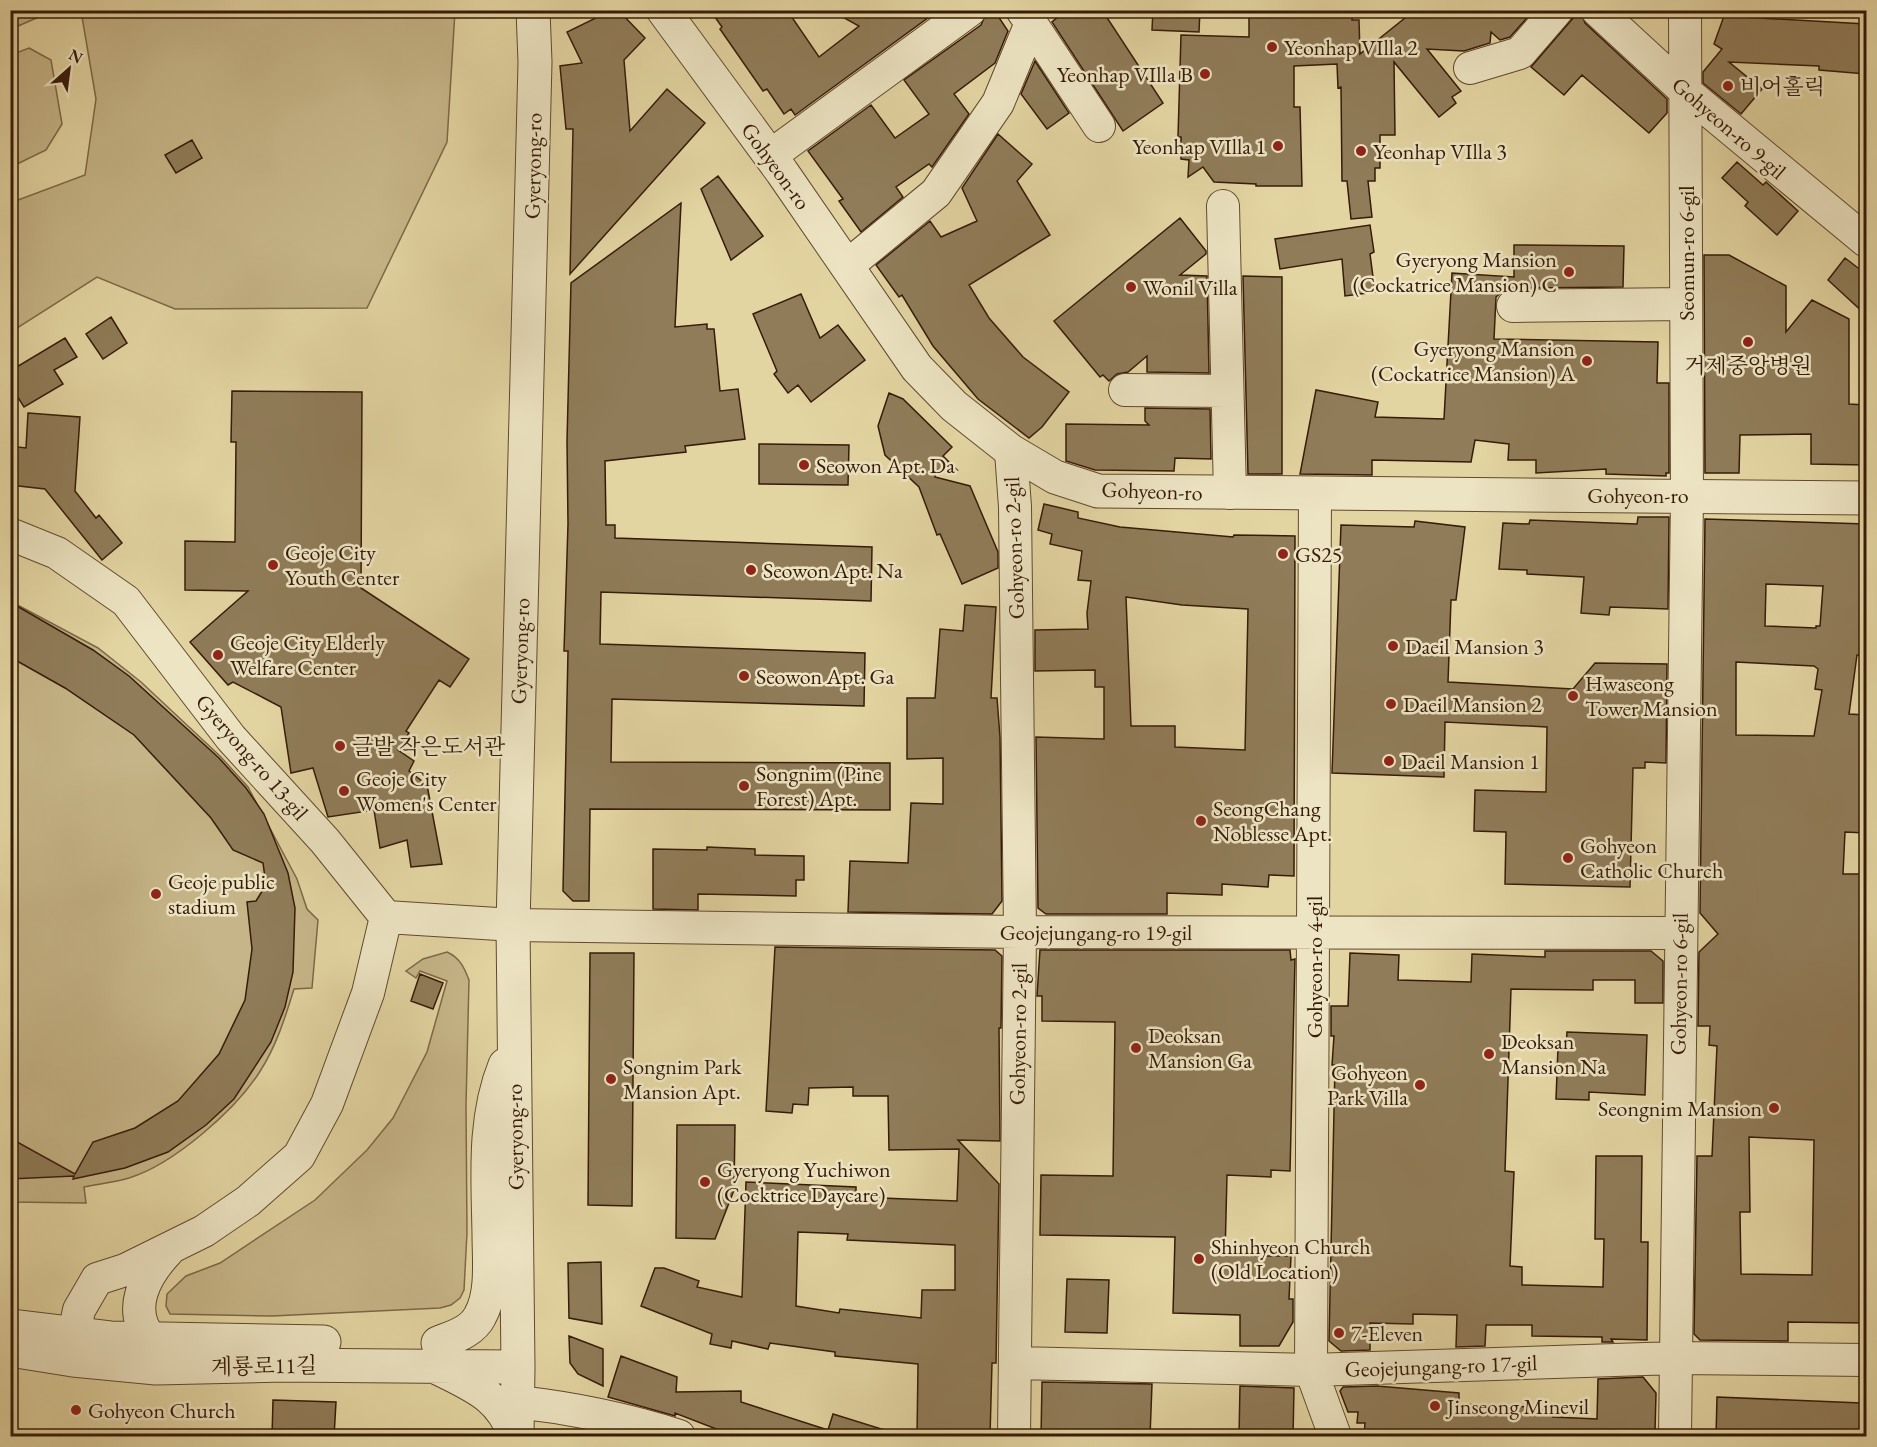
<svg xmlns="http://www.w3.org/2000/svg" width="1877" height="1447" viewBox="0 0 1877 1447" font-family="'EB Garamond','Noto Serif KR',serif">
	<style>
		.green { fill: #c6b588; stroke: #7e6848; stroke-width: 1.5 }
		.building { fill: #907c59; stroke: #361b09; stroke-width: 1.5; fill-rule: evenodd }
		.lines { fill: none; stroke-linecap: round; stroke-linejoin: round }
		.minor-casing { stroke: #614a2f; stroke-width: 34 }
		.tertiary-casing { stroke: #614a2f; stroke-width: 35 }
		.minor { stroke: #ede4c3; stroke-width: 32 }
		.tertiary { stroke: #ede4c3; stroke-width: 33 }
		.poi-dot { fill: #8f2418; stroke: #ede4c3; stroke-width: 2 }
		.labels { text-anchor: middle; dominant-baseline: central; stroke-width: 5; stroke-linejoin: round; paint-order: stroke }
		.poi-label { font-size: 22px; fill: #361b09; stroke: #ede4c3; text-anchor: start }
		.street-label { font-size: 22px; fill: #361b09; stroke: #ede4c3 }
	</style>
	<rect width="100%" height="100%" fill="#e3d5a2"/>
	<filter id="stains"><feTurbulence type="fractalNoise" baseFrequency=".00333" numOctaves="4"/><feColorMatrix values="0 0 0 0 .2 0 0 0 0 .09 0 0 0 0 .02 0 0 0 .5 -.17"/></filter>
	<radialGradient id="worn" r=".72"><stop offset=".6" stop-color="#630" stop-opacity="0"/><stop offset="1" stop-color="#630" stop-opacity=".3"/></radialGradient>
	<!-- green -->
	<path class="green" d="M11 10H53V11L11 29Z
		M81 11H455L447 142 367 308 175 309 97 277 11 332 10 203 85 175 96 99Z
		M29 48 51 60 62 124 46 150 11 167V55Z
		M10 601 98 648 141 682 220 756 248 787 297 879 307 909 318 920 312 988 294 989C285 1018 276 1047 259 1073 234 1111 174 1164 129 1178 115 1182 99 1184 84 1187L86 1203 11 1202Z
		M447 952C460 958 464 967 469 980L466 1105 467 1233 464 1290 460 1298 451 1305 440 1308 272 1316 170 1314 166 1306 167 1294 186 1276 220 1263 315 1200 367 1150 393 1118 427 1052 447 981 420 971 416 978 406 971 423 959Z"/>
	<!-- building -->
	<path class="building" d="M612 10H618L645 38 624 60 630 131 667 89 705 123 570 274 573 129H566L560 66 582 63 567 32Z
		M710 10H787L819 57 859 26 830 10H924L929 17 795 115 791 109 784 114 767 89 763 91 720 29 722 27Z
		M1066 10H1102L1163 103 1123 131 1052 22Z
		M1153 10H1200L1199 32 1152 30Z
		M1249 10H1352V20H1359L1360 54 1415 10H1526V19L1510 37 1500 40 1491 32 1490 43 1464 51 1427 49 1461 91 1452 97 1456 103 1439 117 1394 62 1395 135H1380V168H1375V181H1368L1372 217 1351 219 1347 181H1342L1341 87 1338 88 1337 64 1294 66V107H1300L1302 186H1256V184L1214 182 1203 167 1188 177 1189 160 1181 159V137H1178L1181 35 1249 37Z
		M1580 10 1585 23 1667 99V113L1649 133 1582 75 1564 95 1531 67Z
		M987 11 998 16 1008 31 995 63 954 94 969 114 932 167 929 164 896 187 903 197 861 232 839 201 843 199 808 151 871 105 895 138 929 114 904 80 981 25Z
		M1724 16 1866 24V74L1819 70V66L1729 62 1762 89 1741 114 1703 83V72L1722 49 1714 44Z
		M1035 61 1069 113 1047 129 1021 94Z
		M998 134 1032 164 1017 181 1050 235 969 285 989 318 1023 357 1069 392 1042 427 1029 438 978 399 933 346 902 295 899 297 876 265 930 221 941 237 977 221 962 188Z
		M192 140 202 158 176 173 165 155Z
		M1737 162 1763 185 1766 182 1798 211 1777 235 1745 206 1748 202 1722 178Z
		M718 176 763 236 731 260 701 189Z
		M681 203 675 327 707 324V329H714L720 391 738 389 745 439 685 446 686 452 605 461 606 525H615V538L872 547 871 601 601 592 600 644 865 653 864 706 612 699 611 762 890 763V810L590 809 589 901H573L563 891 568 651H564L568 524 567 441 571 283Z
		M1180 218 1206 251V254L1180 275 1207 276 1209 373 1147 372V356L1128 372 1117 374 1109 381 1103 375 1100 377 1054 321Z
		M1370 225 1374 252 1370 254 1375 292 1345 296 1342 259 1280 269 1275 239Z
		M1514 245 1624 246 1623 287 1513 288 1503 291 1496 297 1494 339 1658 342 1657 383H1669V473H1666V476L1606 474V469L1536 473V460H1508L1509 444 1475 440 1471 462 1372 460V475L1300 474 1316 390 1378 402 1375 417 1444 419 1452 273 1514 277Z
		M1704 255H1729L1786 286V332L1812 300 1849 319V404L1866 405V465L1811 464V434L1740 435 1739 473H1705Z
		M1845 258 1866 274V315L1828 280Z
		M1243 276 1282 277V474H1248Z
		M801 294 820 338 838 325 865 360 811 402 798 385 788 393 774 374 777 371 753 314Z
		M111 317 127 343 103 359 86 334Z
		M65 338 77 357 54 370 63 384 24 407 10 385V371Z
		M232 391 362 392 361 588 469 659 450 687 439 680 406 731 409 733 398 750 414 761 409 771 427 785 442 864 411 867 407 840 380 848 374 810 328 817 313 768 291 773 281 707 233 682 228 685 190 642 248 591 185 590V541L235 542 236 442H231Z
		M889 393 903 399 952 447 943 456 957 470H936L935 477 970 486 998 552V568L962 584 940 534 937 535 919 487 885 455 878 426Z
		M1145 408 1210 409 1211 459 1175 458 1174 471 1095 470 1066 461V424L1149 425 1145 421Z
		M28 413 80 417 75 491 96 518 99 515 122 543 102 560 45 489 10 485V446L26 448Z
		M759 444 849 445 848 485 759 484Z
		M1044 504 1078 512V518L1120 527 1233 537 1234 535 1295 536 1294 876 1269 875 1268 887 1222 884V895L1167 893V914H1046L1038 908 1036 737 1104 739V687H1095V670L1035 671V630L1088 629 1087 613 1091 581 1078 580 1082 551 1050 544 1052 534 1038 530ZM1126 597 1182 605 1248 609 1245 750 1175 747V726H1131Z
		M1638 517H1669L1668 609 1610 607 1609 615 1581 613 1584 577 1527 574V570L1499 569 1503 523 1529 524 1530 520 1637 524Z
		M1705 519 1866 524V656L1857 655 1849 714 1866 715V833L1845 832 1843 874H1864V884H1866V1323L1788 1322V1341L1700 1340 1694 1334 1697 1156H1712L1717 1046 1709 1045 1710 1026H1698L1699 952 1718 934 1700 913ZM1766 584 1823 586 1820 626H1816V628L1765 626ZM1736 662 1814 666 1818 669 1815 689 1822 690 1814 736 1736 735ZM1749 1137 1814 1140 1812 1275 1741 1274 1740 1212H1750Z
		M1415 521 1465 527 1456 600H1451L1448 682 1573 689 1595 663 1667 664 1666 763 1645 762V768H1633L1630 887 1505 884 1506 832 1474 831 1475 790 1546 792 1547 727 1445 722 1444 777 1332 773 1341 525 1414 527Z
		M10 602 93 650 129 676 219 758 246 788 264 814 288 873 295 908 293 972 285 1007 271 1042 234 1099 206 1125 168 1152 125 1168 73 1179 74 1176 10 1179V1138L75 1174 93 1142 135 1128 178 1101 219 1054 245 1000 252 949 247 902 256 901 266 885 263 863 233 850 211 818 134 735 65 688 10 657Z
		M965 605 996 607 991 698H997L1000 737 1002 901 992 914 848 912 850 861 908 863 911 803 943 804V758L907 759V698H935L940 629 963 631Z
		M707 847 755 849V855L804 856V880H796V896L698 894V910L653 909V849L707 850Z
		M775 947 995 950 1002 956 1001 1028H999L1000 1141 958 1140 999 1184 996 1363H992L990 1437H917L918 1364 835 1356V1352L770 1343 768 1349 732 1341 731 1348 710 1344 712 1334 641 1306 655 1268H664L699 1281 697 1287 742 1297 746 1182 856 1187V1197L957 1201 959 1149 889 1150 888 1096H853V1087L809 1088 808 1105 793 1104 792 1113 766 1111ZM798 1232 848 1234 847 1240 955 1245V1290H922L921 1318 840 1309 839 1313 796 1306Z
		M1040 950H1290L1291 960 1295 959 1290 1171 1271 1170V1177L1227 1175 1225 1256H1291L1289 1299H1293V1322L1279 1346H1240V1315L1173 1313 1175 1237 1040 1235 1041 1175 1113 1176 1115 1022 1042 1021V996H1037Z
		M1545 951H1651L1663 961V1003H1635V980H1593V990L1511 989 1505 1171 1514 1172 1510 1266 1522 1267V1285L1603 1287 1604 1239H1595L1596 1156H1642L1641 1242H1648L1647 1340 1611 1339 1613 1342H1602V1337L1532 1336V1325H1486L1485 1346 1456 1347 1457 1315 1413 1314V1324L1370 1323V1350L1341 1351 1329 1341 1335 1065H1332L1334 1036H1331V1006H1348L1350 953 1399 955 1398 980 1471 982 1472 954 1545 957Z
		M590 953H634L632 1206 588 1205Z
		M420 974 443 983 433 1009 411 1001Z
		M1567 1032 1647 1035 1645 1095 1589 1092V1100L1556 1099 1558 1047H1566Z
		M677 1125H735L734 1190 715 1239 676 1238Z
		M601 1262 602 1324 569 1318 568 1263Z
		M1067 1279 1109 1280 1107 1333 1065 1332Z
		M569 1336 603 1349V1386L578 1374 570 1363Z
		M621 1356 677 1377 676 1392 741 1391V1402L828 1430 833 1414 891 1432 890 1437H737L675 1413V1416L608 1397Z
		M1643 1377 1656 1393 1655 1431H1652V1437H1364L1365 1423H1357L1358 1412H1348L1340 1391 1343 1387 1377 1386 1459 1393V1404L1553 1408V1417L1597 1419 1598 1379Z
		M1042 1382 1152 1384 1150 1437H1041Z
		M1240 1386 1294 1388 1293 1437H1239Z
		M1717 1397 1861 1403 1860 1437H1716Z
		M273 1400 336 1402 334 1437H272Z"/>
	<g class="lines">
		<!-- minor casing -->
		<g class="minor-casing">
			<path id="minor" d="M1597 10 1685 91 1866 241
				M1031 23 1099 126
				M1470 68 1520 53 1557 10
				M770 156 970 10
				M1223 206 1230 493
				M847 266 936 193 998 103 1031 23 1022 10
				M1513 306 1685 304
				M1125 390 1227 391
				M1011 451 1015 507 1020 932 1014 1436
				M1315 493 1311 1370 1335 1436
				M10 534 57 553 126 601 231 738 325 841 386 917 513 925 1020 932 1680 933
				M74 1334 79 1310 97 1279 125 1270 204 1231 248 1201 299 1156 327 1104 368 993 386 917
				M151 1339C126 1310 145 1275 168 1251
				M1015 1363 1311 1370 1676 1358 1866 1360
				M517 1402C573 1408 626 1419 679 1436
				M1675 1436 1687 496 1685 10"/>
		</g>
		<!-- tertiary casing -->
		<g class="tertiary-casing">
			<path id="tertiary" d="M663 10 782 172 917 368 954 406 1011 451 1055 477 1098 491 1866 498
				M10 1326 110 1338 324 1342
				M438 1343C453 1337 472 1332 480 1316 493 1293 489 1260 489 1234 488 1178 483 1119 505 1065
				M10 1350 73 1360 156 1368 284 1365 518 1367
				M438 1368C474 1386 501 1396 515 1436
				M517 1436 518 1367 513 925 535 62 533 10"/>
		</g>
		<!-- minor -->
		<use href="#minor" class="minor"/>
		<!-- tertiary -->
		<use href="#tertiary" class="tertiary"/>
	</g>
	<!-- markers -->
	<g class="poi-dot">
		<circle cx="1272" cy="47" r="6"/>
		<circle cx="1205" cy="74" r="6"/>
		<circle cx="1728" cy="86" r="6"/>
		<circle cx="1278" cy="146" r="6"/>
		<circle cx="1361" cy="151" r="6"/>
		<circle cx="1569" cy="272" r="6"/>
		<circle cx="1131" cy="287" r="6"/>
		<circle cx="1748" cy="342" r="6"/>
		<circle cx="1587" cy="361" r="6"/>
		<circle cx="804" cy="465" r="6"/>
		<circle cx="1283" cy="554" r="6"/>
		<circle cx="273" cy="565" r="6"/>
		<circle cx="751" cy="570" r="6"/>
		<circle cx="1393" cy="646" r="6"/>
		<circle cx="218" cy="655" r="6"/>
		<circle cx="744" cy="676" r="6"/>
		<circle cx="1573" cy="696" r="6"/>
		<circle cx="1391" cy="704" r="6"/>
		<circle cx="340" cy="746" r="6"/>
		<circle cx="1389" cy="761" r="6"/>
		<circle cx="744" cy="786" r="6"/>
		<circle cx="344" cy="791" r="6"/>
		<circle cx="1201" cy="821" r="6"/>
		<circle cx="1568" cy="858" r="6"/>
		<circle cx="156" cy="894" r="6"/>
		<circle cx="1136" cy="1048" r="6"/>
		<circle cx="1489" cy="1054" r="6"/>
		<circle cx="611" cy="1079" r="6"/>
		<circle cx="1420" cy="1085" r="6"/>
		<circle cx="1774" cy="1108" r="6"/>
		<circle cx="705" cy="1182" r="6"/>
		<circle cx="1199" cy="1259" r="6"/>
		<circle cx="1339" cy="1333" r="6"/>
		<circle cx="1435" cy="1406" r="6"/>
		<circle cx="76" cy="1410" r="6"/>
	</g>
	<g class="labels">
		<!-- poi labels -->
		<g class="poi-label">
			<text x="1284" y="47">Yeonhap VIlla 2</text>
			<text x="1193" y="74" text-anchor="end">Yeonhap VIlla B</text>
			<text x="1740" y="86">비어홀릭</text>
			<text x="1266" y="146" text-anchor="end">Yeonhap VIlla 1</text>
			<text x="1373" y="151">Yeonhap VIlla 3</text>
			<text x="1557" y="259" text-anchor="end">Gyeryong Mansion<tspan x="1557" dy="25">(Cockatrice Mansion) C</tspan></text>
			<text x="1143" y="287">Wonil Villa</text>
			<text x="1575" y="348" text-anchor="end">Gyeryong Mansion<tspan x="1575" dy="25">(Cockatrice Mansion) A</tspan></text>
			<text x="1748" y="365" text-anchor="middle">거제중앙병원</text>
			<text x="816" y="465">Seowon Apt. Da</text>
			<text x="285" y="552">Geoje City<tspan x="285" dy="25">Youth Center</tspan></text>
			<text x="1295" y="554">GS25</text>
			<text x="763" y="570">Seowon Apt. Na</text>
			<text x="230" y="642">Geoje City Elderly<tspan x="230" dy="25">Welfare Center</tspan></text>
			<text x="1405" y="646">Daeil Mansion 3</text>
			<text x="756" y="676">Seowon Apt. Ga</text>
			<text x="1585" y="683">Hwaseong<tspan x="1585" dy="25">Tower Mansion</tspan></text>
			<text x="1403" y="704">Daeil Mansion 2</text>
			<text x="352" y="746">글발 작은도서관</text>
			<text x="1401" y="761">Daeil Mansion 1</text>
			<text x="756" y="773">Songnim (Pine<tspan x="756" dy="25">Forest) Apt.</tspan></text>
			<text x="356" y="778">Geoje City<tspan x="356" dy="25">Women's Center</tspan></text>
			<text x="1213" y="808">SeongChang<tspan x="1213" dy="25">Noblesse Apt.</tspan></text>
			<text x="1580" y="845">Gohyeon<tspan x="1580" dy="25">Catholic Church</tspan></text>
			<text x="168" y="881">Geoje public<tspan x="168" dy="25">stadium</tspan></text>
			<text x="1148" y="1035">Deoksan<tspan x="1148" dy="25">Mansion Ga</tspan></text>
			<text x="1501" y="1041">Deoksan<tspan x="1501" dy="25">Mansion Na</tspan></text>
			<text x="623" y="1066">Songnim Park<tspan x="623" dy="25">Mansion Apt.</tspan></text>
			<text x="1408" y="1072" text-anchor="end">Gohyeon<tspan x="1408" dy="25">Park Villa</tspan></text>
			<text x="1762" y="1108" text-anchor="end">Seongnim Mansion</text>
			<text x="717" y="1169">Gyeryong Yuchiwon<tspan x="717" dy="25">(Cocktrice Daycare)</tspan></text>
			<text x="1211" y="1246">Shinhyeon Church<tspan x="1211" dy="25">(Old Location)</tspan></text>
			<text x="1351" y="1333">7-Eleven</text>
			<text x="1447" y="1406">Jinseong Minevil</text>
			<text x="88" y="1410">Gohyeon Church</text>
		</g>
		<!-- street labels -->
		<g class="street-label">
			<text transform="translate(1729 128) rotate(41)">Gohyeon-ro 9-gil</text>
			<text transform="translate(533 166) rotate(-89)">Gyeryong-ro</text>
			<text transform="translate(776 166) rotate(54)">Gohyeon-ro</text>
			<text transform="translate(1686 253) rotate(-90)">Seomun-ro 6-gil</text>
			<text transform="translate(1152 491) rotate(2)">Gohyeon-ro</text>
			<text x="1638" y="495">Gohyeon-ro</text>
			<text transform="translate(1014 548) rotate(-92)">Gohyeon-ro 2-gil</text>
			<text transform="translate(520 651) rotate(-88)">Gyeryong-ro</text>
			<text transform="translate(252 757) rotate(49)">Gyeryong-ro 13-gil</text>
			<text x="1096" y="932">Geojejungang-ro 19-gil</text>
			<text transform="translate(1314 967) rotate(-90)">Gohyeon-ro 4-gil</text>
			<text transform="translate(1679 984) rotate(-89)">Gohyeon-ro 6-gil</text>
			<text transform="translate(1018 1034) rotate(-89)">Gohyeon-ro 2-gil</text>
			<text transform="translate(515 1137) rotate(-91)">Gyeryong-ro</text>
			<text transform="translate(264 1366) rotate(-1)">계룡로11길</text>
			<text transform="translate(1441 1366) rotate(-2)">Geojejungang-ro 17-gil</text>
		</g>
	</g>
	<!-- margin -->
	<rect width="1877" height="1447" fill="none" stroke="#e3d5a2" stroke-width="36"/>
	<rect x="12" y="12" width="1853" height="1423" fill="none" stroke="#361b09" stroke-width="3"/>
	<rect x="18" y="18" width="1841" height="1411" fill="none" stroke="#361b09" stroke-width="1.5"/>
	<!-- north arrow -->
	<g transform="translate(69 69) rotate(28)" stroke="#ede4c3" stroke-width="4.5" paint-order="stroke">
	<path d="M0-4.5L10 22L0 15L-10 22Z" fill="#361b09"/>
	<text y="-9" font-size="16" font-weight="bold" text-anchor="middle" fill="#361b09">N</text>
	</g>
	<rect width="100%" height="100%" filter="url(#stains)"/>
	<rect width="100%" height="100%" fill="url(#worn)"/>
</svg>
